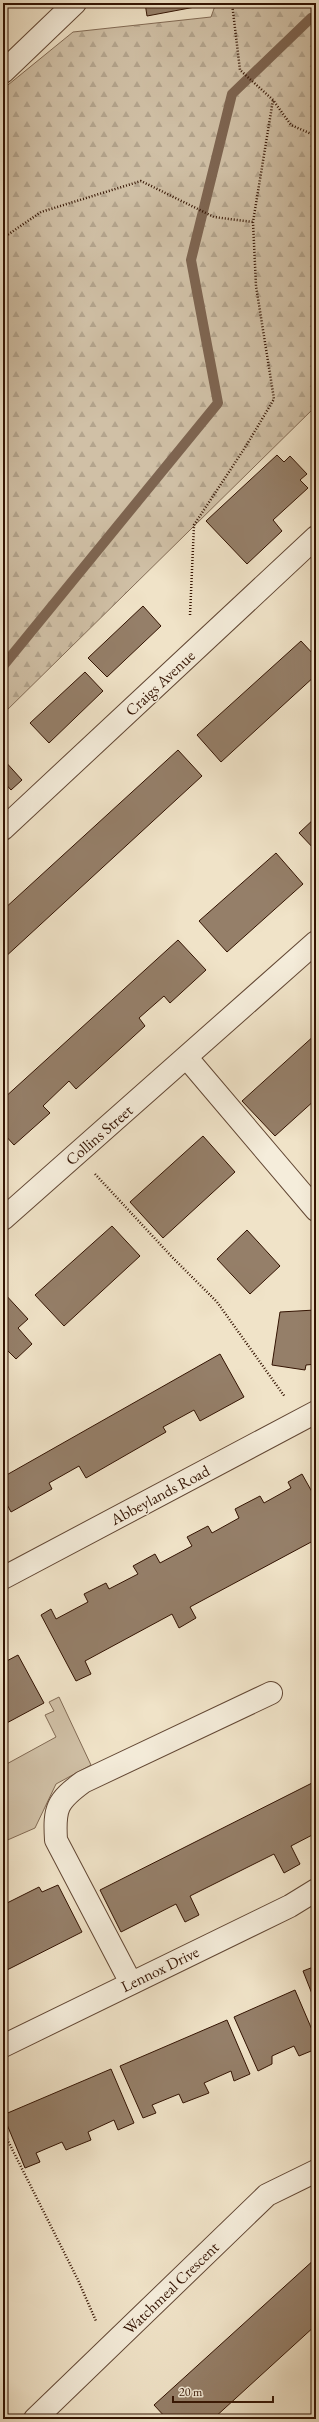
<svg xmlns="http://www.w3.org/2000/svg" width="319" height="2422" viewBox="0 0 319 2422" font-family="'EB Garamond',serif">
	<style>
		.green { fill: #d0c0a6; stroke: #826a54 }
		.forest { fill: url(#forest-firs); stroke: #826a54 }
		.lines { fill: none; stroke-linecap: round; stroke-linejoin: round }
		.stream { stroke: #7e6551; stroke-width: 10 }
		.building { fill: #957f69; stroke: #331302 }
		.minor-casing { stroke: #624734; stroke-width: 24 }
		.path { stroke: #331302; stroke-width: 2.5; stroke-dasharray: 1 2; stroke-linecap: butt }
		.minor { stroke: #f5eddb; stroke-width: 22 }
		.labels { text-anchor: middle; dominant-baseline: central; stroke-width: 3; stroke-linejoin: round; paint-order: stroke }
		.street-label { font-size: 16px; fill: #331302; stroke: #f5eddb }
	</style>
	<defs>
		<pattern id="forest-firs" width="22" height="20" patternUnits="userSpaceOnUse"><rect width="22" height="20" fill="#d0c0a6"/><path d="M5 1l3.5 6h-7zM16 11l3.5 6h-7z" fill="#b3a48d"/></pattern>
	</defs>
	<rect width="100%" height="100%" fill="#f0e3c8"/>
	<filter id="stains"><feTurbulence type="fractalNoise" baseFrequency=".005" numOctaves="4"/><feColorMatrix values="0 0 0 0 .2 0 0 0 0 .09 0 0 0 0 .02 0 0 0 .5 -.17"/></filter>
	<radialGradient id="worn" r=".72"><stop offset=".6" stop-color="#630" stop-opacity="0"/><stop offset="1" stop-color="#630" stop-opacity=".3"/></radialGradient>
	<!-- green -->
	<path class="green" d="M59 1697 91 1765 56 1784 35 1828 3 1842V1766L56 1737 45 1715 54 1711 49 1702Z"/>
	<!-- forest -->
	<path class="forest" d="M216 3H316V406L3 714V89L73 32 211 17Z"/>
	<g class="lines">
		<!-- stream -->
		<path class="stream" d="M3 666 218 403 191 260 232 94 311 18"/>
	</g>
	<!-- building -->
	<path class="building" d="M145 3H194L195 7 147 16Z
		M277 455 284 462 290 456 307 474 300 480 308 488 273 520 282 531 247 564 206 521Z
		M143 606 161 626 107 677 88 658Z
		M301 641 316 657V675L221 762 197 735Z
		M85 672 103 691 49 743 30 723Z
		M178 750 202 776 3 959V910Z
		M3 759 22 780 11 790 3 781Z
		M316 817V851L299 833Z
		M276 853 303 884 227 952 199 921Z
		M178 940 206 970 170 1003 164 996 139 1018 145 1026 76 1089 69 1081 43 1106 50 1113 14 1145 3 1133V1099Z
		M316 1034V1099L275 1136 242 1101Z
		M203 1136 235 1172 163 1238 130 1202Z
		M112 1226 140 1256 64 1326 35 1295Z
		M247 1230 280 1266 250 1294 217 1259Z
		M3 1292 28 1319 18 1328 32 1344 16 1359 3 1346Z
		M315 1310 316 1364 306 1365 305 1370 272 1365 280 1312Z
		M220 1354 244 1397 200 1421 194 1410 163 1427 166 1432 86 1478 79 1466 49 1483 52 1489 11 1512 3 1497V1477Z
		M302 1474 316 1499V1547L313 1541 190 1607 196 1618 179 1628 172 1614 85 1661 91 1674 76 1681 41 1615 51 1609 56 1619 88 1602 84 1594 106 1583 109 1589 138 1574 133 1566 155 1554 160 1563 192 1546 187 1537 208 1526 212 1533 239 1518 235 1509 260 1496 264 1503 291 1488 288 1482Z
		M18 1655 44 1703 3 1725V1663Z
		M316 1781V1833L291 1846 300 1864 284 1873 274 1854 190 1896 199 1915 185 1922 176 1904 121 1932 100 1890Z
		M58 1885 82 1932 3 1972V1905L39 1887 42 1892Z
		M316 1966V2004L303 1971Z
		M295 1990 316 2039V2049L299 2056 294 2046 272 2056V2064L258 2071 234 2017Z
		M227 2020 250 2074 234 2081 231 2071 204 2083 209 2093 183 2103 179 2094 152 2105 156 2113 143 2118 120 2066Z
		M111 2069 134 2123 118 2130 114 2120 88 2132 91 2140 66 2150 62 2142 36 2153 40 2162 25 2168 3 2115Z
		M316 2258V2325L213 2419H167L154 2405Z"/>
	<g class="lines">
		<!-- minor casing -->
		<g class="minor-casing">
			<path id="minor" d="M3 72 75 3
				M3 829 316 537
				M187 1058 316 1210
				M3 1219 316 942
				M3 1578 316 1412
				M131 1983 56 1840C54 1808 57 1801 83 1782L271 1693
				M3 2046 290 1906 316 1890
				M35 2419 267 2195 316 2171"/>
		</g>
		<!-- path -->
		<path class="path" d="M232 3 240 70 273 100 291 125 316 136
			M3 238 41 212 141 181 214 217 253 222
			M190 615 194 525 246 446 274 399 256 286 253 222 273 100
			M95 1174 172 1257 217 1302 285 1397
			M3 2131 78 2280 96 2321"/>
		<!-- minor -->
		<use href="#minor" class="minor"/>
	</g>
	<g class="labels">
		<!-- street labels -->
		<g class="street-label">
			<text transform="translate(160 683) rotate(-43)">Craigs Avenue</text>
			<text transform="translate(99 1135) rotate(-41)">Collins Street</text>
			<text transform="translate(160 1495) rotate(-28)">Abbeylands Road</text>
			<text transform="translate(160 1969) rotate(-26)">Lennox Drive</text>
			<text transform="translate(171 2288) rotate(-44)">Watchmeal Crescent</text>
		</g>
	</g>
	<!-- margin -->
	<rect width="319" height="2422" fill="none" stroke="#f0e3c8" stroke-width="16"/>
	<rect x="4" y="4" width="311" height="2414" fill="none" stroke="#331302" stroke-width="2"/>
	<rect x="8" y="8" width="303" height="2406" fill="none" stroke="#331302"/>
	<!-- scale -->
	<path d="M173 2396v6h100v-6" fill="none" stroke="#331302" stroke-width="2"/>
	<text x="179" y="2396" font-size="12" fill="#331302" stroke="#f5eddb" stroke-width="3" paint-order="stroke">20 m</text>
	<rect width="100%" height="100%" filter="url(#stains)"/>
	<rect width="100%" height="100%" fill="url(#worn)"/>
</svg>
